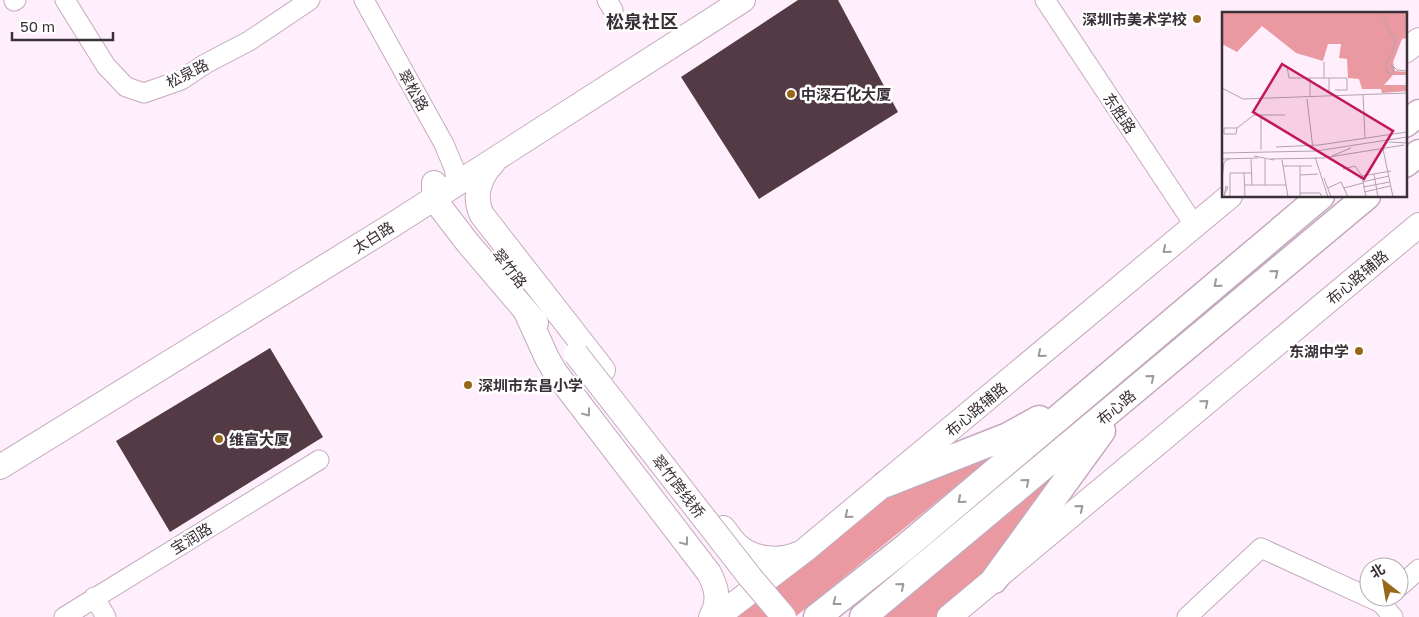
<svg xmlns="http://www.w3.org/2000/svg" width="1419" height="617" viewBox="0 0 1419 617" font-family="'Golos Text','Noto Sans SC',sans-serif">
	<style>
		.forest { fill: #eb99a1 }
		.building { fill: #533a44 }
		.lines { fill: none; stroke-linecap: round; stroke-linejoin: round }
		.minor-casing { stroke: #c3aabe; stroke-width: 21 }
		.major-casing { stroke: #c3aabe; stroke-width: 26 }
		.highway-casing { stroke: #c3aabe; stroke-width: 29 }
		.minor { stroke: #fff; stroke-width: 19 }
		.major { stroke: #fff; stroke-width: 24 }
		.highway { stroke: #fff; stroke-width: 26 }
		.major-bridge-casing { stroke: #c3aabe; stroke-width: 26; stroke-linecap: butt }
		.major-bridge { stroke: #fff; stroke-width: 24 }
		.oneway { stroke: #9c989c }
		.poi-dot { fill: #976817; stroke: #fff; stroke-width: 2 }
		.labels { text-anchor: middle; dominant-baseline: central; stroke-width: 5; stroke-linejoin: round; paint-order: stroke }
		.poi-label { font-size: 15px; font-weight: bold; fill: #3a3038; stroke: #fff; text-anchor: start }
		.street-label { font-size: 15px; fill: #3a3038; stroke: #fff }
		.quarter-label { font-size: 18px; font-weight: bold; fill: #3a3038; stroke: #fff }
		.inset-road { fill: none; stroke: #b0a3ae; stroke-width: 1 }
		.view { fill: #c2185b; fill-opacity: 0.15; stroke: #c2185b; stroke-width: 2.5 }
		.inset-edge { fill: none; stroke: #3a3038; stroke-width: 2.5 }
	</style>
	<rect width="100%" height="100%" fill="#ffeffc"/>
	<!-- forest -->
	<path class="forest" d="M999 451 795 617H735L880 501Z
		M1073 457 987 580 941 617H877Z"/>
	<!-- building -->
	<path class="building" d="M798 0H838L898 112 759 199 681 77Z
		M270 348 323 437 170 532 116 441Z"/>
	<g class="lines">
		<!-- minor casing -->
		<g class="minor-casing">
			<path id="minor" d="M65 0 106 66 126 87 144 93 181 80 205 64 249 41 310 0
				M364 0 444 144 454 168 457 184
				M607 0 613 10
				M1045 0 1195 226
				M14 1 16 0
				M1399 587 1419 569
				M94 597 106 617
				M64 617 319 460
				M1187 617 1261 548 1381 603 1393 617"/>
		</g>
		<!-- major casing -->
		<g class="major-casing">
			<path id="major" d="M1405 51 1419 40
				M493 163C479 177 473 197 482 215L603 370
				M434 183V199L467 242 536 323
				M526 312 547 358 555 372 709 573C717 588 720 601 711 617
				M0 467 391 226 743 0
				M723 528C728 534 732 541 738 546 754 560 780 562 798 554
				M717 617 805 550 1230 196
				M949 617 1419 225"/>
		</g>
		<!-- highway casing -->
		<g class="highway-casing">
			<path id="highway" d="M1405 124 1419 113
				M1405 164 1419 153
				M886 484 1008 436 1039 419
				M994 580 1102 431
				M817 617 902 550 1321 196
				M863 617 1367 196"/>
		</g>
		<!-- minor -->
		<use href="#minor" class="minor"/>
		<!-- major -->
		<use href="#major" class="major"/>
		<!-- highway -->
		<use href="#highway" class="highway"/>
		<!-- major-bridge casing -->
		<g class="major-bridge-casing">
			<path id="major-bridge" d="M576 354 750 577 784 617"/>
		</g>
		<!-- major-bridge -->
		<use href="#major-bridge" class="major-bridge"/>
	</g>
	<!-- one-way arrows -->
	<defs><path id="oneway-chevron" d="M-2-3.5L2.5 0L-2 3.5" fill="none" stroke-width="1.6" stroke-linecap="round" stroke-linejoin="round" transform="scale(1.25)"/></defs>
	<g class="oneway">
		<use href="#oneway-chevron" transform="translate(1166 250) rotate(140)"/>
		<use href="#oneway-chevron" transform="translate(1275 273) rotate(-40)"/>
		<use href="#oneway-chevron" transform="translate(1217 284) rotate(140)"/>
		<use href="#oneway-chevron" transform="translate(1041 354) rotate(140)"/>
		<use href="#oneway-chevron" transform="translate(1151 378) rotate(-40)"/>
		<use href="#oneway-chevron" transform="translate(1205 403) rotate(-40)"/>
		<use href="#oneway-chevron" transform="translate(587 413) rotate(53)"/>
		<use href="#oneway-chevron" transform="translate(1026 482) rotate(-40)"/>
		<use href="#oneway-chevron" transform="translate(961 500) rotate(140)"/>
		<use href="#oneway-chevron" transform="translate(1080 508) rotate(-40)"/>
		<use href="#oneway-chevron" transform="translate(848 515) rotate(141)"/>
		<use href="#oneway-chevron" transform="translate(685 542) rotate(53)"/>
		<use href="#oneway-chevron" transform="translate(901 586) rotate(-40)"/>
		<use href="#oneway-chevron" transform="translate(836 602) rotate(142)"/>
	</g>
	<!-- markers -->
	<g class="poi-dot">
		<circle cx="1197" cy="19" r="5"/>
		<circle cx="791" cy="94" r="5"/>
		<circle cx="1359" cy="351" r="5"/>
		<circle cx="468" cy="385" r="5"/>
		<circle cx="219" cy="439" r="5"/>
	</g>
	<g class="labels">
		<!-- poi labels -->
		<g class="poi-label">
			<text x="1187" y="19" text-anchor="end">深圳市美术学校</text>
			<text x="801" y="94">中深石化大厦</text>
			<text x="1349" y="351" text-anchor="end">东湖中学</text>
			<text x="478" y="385">深圳市东昌小学</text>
			<text x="229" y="439">维富大厦</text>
		</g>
		<!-- street labels -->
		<g class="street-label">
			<text transform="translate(187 73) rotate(-27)">松泉路</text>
			<text transform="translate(414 90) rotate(61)">翠松路</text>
			<text transform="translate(1120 113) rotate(56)">东胜路</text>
			<text transform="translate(373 237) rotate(-32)">太白路</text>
			<text transform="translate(510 268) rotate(52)">翠竹路</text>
			<text transform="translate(1357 277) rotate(-40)">布心路辅路</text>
			<text transform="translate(1116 407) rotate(-40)">布心路</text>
			<text transform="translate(976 409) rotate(-40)">布心路辅路</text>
			<text transform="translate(679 486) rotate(52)">翠竹跨线桥</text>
			<text transform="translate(191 538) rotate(-31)">宝润路</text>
		</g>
		<!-- quarter labels -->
		<g class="quarter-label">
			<text x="642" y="21">松泉社区</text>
		</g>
	</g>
	<!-- overview -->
	<g transform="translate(1222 12)">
		<rect width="185" height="185" fill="#ffeffc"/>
		<path d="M0 0H185V26L180 27 171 50 173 59 185 60V63H171L162 73H185V79L160 81 159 77H140L137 67 126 66 125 47 117 46 119 32H106L101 49 74 41 40 14 15 40 0 32Z" fill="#eb99a1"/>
		<path class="inset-road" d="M159 0 173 29 170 42 164 50V59L168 62 172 59 169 52M169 52 175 58 185 59M61 53 65 54 67 66H125V78H113M102 66V50M107 66V82M0 76 21 87 185 81M141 83 143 126M88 85V66M85 87 91 137M15 116 14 122H2V116H15L32 103H63M167 130 185 131M54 135 97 133 185 120M161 137 171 185M39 138V103M0 141 94 139 185 125M32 144 52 148M110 144 129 136M93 145 106 185M0 147 36 146M29 147 30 173M43 147V173M49 147 101 146 182 133M60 148 66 185M61 154H90M78 154V185M121 157 133 154 140 164 144 185M22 161 23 185M152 162 156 185M78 163 96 162M140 164 169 159M102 166 109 185M0 168 2 150 8 146M140 170 167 164M23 173H64M141 175 168 170M106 176 119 170 126 185M122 176 141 171M142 180 168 174M78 181H98L100 185M2 185 4 174 6 175 2 183M8 185V161H29"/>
		<path class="view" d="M60 52 171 119 142 167 31 100Z"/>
		<rect width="185" height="185" class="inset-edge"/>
	</g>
	<!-- north arrow -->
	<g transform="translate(1384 582) rotate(329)"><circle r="24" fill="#ffffff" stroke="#b0acaf"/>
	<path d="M0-4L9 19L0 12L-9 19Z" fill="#976817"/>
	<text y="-8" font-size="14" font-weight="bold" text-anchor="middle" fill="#3a3038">北</text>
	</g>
	<!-- scale -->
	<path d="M12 32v8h101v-8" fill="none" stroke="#3a3038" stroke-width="2.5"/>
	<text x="20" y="32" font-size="15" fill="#3a3038" stroke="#ffffff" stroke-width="4" paint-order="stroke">50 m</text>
</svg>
